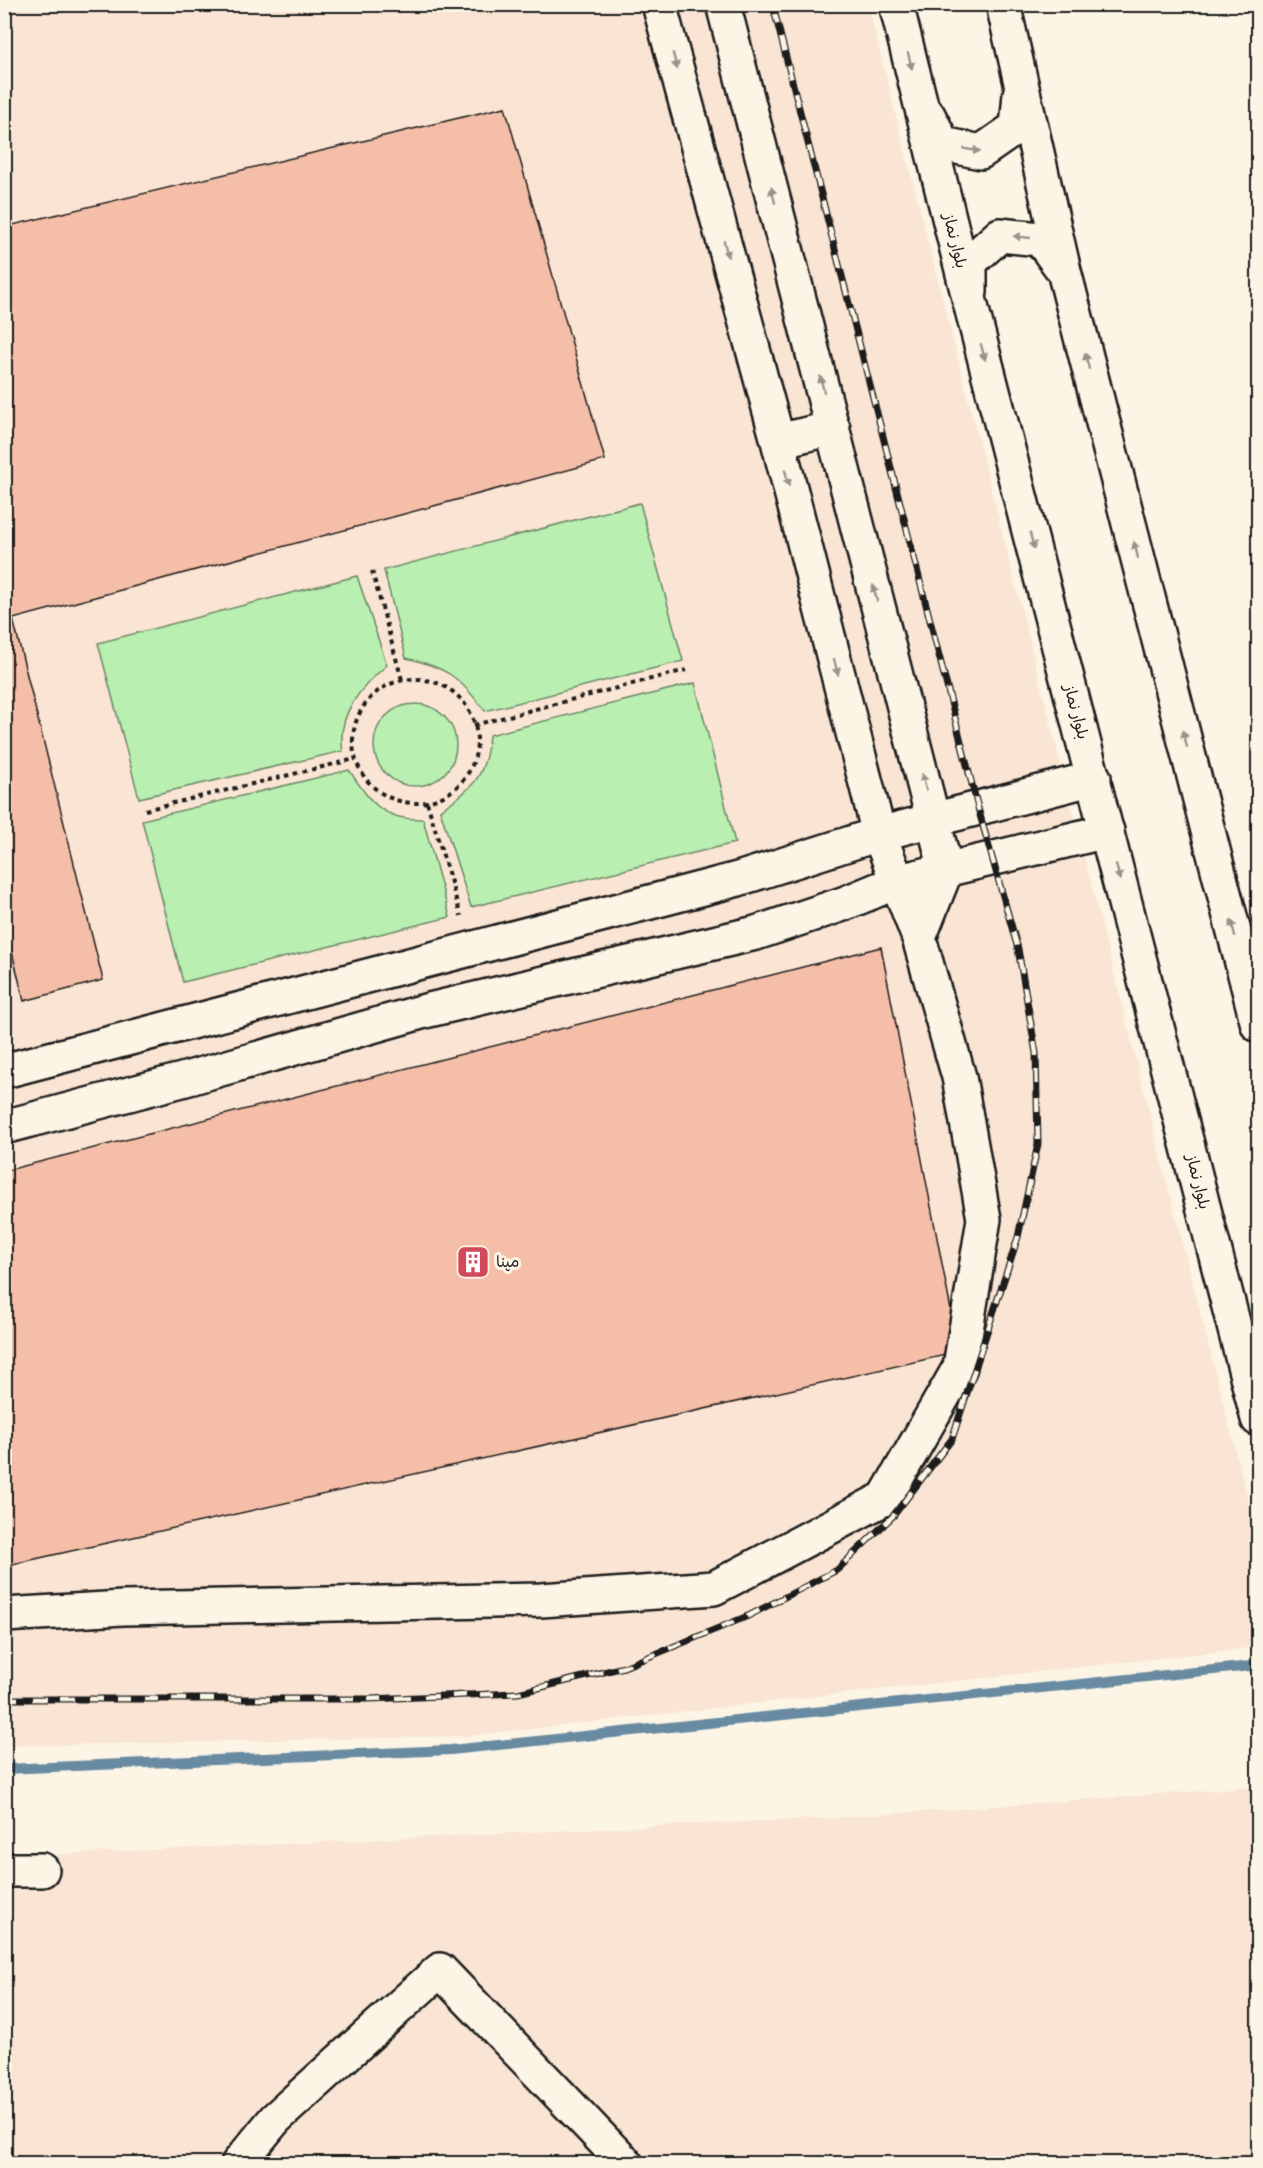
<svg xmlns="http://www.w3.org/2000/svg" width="1263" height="2168" viewBox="0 0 1263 2168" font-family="Pangolin,'Playpen Sans Arabic',sans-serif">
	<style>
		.built { fill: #fae4d3 }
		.green { fill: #b9efb0; stroke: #6a8666; stroke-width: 1.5 }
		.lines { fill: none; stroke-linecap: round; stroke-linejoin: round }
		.stream { stroke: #698ba2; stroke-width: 10 }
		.building { fill: #f4bea8; stroke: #1c1c1c; stroke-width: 1.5 }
		.minor-casing { stroke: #1c1c1c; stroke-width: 38 }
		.major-casing { stroke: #1c1c1c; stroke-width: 38 }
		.path { stroke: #1c1c1c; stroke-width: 4; stroke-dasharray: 4.5 4.5; stroke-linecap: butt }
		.minor { stroke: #fcf5e5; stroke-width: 33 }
		.major { stroke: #fcf5e5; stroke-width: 33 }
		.rail-casing { stroke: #1c1c1c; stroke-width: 7 }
		.rail { stroke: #fcf5e5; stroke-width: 4.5; stroke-dasharray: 14; stroke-linecap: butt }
		.oneway { fill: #97938b }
		.labels { text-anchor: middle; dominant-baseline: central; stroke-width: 6; stroke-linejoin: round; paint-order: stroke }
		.street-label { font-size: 16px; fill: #1c1c1c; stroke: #fcf5e5 }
		.poi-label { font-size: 16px; fill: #1c1c1c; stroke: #fcf5e5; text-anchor: start }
	</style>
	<rect width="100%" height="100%" fill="#fcf5e5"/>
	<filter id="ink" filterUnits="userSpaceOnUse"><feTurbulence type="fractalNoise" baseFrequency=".0167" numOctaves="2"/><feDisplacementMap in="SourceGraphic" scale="12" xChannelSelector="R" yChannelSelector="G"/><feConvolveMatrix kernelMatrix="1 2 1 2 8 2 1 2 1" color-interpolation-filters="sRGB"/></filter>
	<g filter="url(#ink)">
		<!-- built -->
		<path class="built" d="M4 5H868L1258 1540V1647L467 1736 5 1746Z
			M1258 1787V2163H5L4 1857 832 1818Z"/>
		<!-- green -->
		<path class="green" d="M640 503 683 661 485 711C459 677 448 668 406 658L384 570Z
			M357 576 387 665C361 687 336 715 343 751L139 798 98 643Z
			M695 683 735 843 471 907 440 810C474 788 486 776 489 735Z
			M374 745a41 41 0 1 1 82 0a41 41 0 1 1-82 0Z
			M349 770C370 801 382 821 423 819L450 917 183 982 142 820Z"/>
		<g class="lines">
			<!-- stream -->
			<path class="stream" d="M4 1769 451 1750 1251 1666"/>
		</g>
		<!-- building -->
		<path class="building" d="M505 107 605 460 13 619 103 980 24 1001 4 919V227Z
			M881 947 959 1352 4 1566V1171Z"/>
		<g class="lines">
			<!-- minor casing -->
			<g class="minor-casing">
				<path id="minor" d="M723 4 946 870 919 938
					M778 441 833 428
					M4 1071 738 879 879 834 1094 778
					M4 1127 182 1080 425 1011 756 933 843 904 899 881 1107 831
					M4 1615 123 1608 541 1600 714 1588 885 1498 960 1367 984 1219 959 1077 919 938 879 834 778 441 659 4
					M4 1870H42
					M238 2164 275 2119 440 1970 626 2164"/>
			</g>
			<!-- major casing -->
			<g class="major-casing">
				<path id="major" d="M896 4 970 302 1258 1419
					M1003 4 1064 271 1258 1025
					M928 115 943 144 981 152 1017 127 1020 94
					M970 292V262L1000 235 1040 239 1063 270"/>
			</g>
			<!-- path -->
			<path class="path" d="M372 571 402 680
				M353 741a62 62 0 1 1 124 0a62 62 0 1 1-124 0Z
				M474 725 686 670
				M427 802 461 916
				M145 810 355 759"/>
			<!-- minor -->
			<use href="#minor" class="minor"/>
			<!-- major -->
			<use href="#major" class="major"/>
			<!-- rail casing -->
			<g class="rail-casing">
				<path id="rail" d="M4 1699H369L518 1693 624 1667 748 1616 837 1570 893 1516 952 1439 1018 1237 1038 1144 1036 1053 1018 949 978 808 775 14"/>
			</g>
			<!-- rail -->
			<use href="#rail" class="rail"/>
		</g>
		<!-- one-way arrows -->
		<defs><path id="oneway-solid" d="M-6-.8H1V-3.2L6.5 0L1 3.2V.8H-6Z" transform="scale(1.5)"/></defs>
		<g class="oneway">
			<use href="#oneway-solid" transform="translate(675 61) rotate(75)"/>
			<use href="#oneway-solid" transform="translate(910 61) rotate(76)"/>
			<use href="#oneway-solid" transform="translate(972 150) rotate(9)"/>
			<use href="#oneway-solid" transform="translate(773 195) rotate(-104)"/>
			<use href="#oneway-solid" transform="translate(1022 237) rotate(-174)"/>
			<use href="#oneway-solid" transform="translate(726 249) rotate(75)"/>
			<use href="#oneway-solid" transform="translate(983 352) rotate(75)"/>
			<use href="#oneway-solid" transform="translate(1087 361) rotate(-104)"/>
			<use href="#oneway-solid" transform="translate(822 384) rotate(-104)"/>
			<use href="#oneway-solid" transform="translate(787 478) rotate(76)"/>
			<use href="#oneway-solid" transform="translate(1032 541) rotate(75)"/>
			<use href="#oneway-solid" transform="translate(1136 550) rotate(-104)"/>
			<use href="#oneway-solid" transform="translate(875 593) rotate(-104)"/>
			<use href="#oneway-solid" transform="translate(836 667) rotate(76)"/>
			<use href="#oneway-solid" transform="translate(1185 739) rotate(-104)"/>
			<use href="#oneway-solid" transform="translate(924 782) rotate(-104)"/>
			<use href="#oneway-solid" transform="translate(1118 872) rotate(76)"/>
			<use href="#oneway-solid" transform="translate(1233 928) rotate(-104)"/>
		</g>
	</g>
	<!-- icons -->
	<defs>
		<g id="building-square" transform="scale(1.725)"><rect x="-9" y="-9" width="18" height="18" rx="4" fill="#d1495b" stroke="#fcf5e5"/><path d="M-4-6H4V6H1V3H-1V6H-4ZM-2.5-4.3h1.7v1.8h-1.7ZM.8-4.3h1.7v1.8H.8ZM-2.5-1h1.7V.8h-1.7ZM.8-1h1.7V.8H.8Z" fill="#fff"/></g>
	</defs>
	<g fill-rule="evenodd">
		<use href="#building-square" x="473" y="1262"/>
	</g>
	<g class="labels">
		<!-- street labels -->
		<g class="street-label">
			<text transform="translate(955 241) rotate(76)">بلوار نماز</text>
			<text transform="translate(1076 712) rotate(75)">بلوار نماز</text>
			<text transform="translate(1198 1182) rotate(76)">بلوار نماز</text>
		</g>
		<!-- poi labels -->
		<g class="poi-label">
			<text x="496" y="1262">مپنا</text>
		</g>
	</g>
	<!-- margin -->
	<rect width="1263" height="2168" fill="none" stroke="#fcf5e5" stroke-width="24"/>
	<rect x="12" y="12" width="1239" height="2144" fill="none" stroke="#1c1c1c" stroke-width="2" filter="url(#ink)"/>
</svg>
